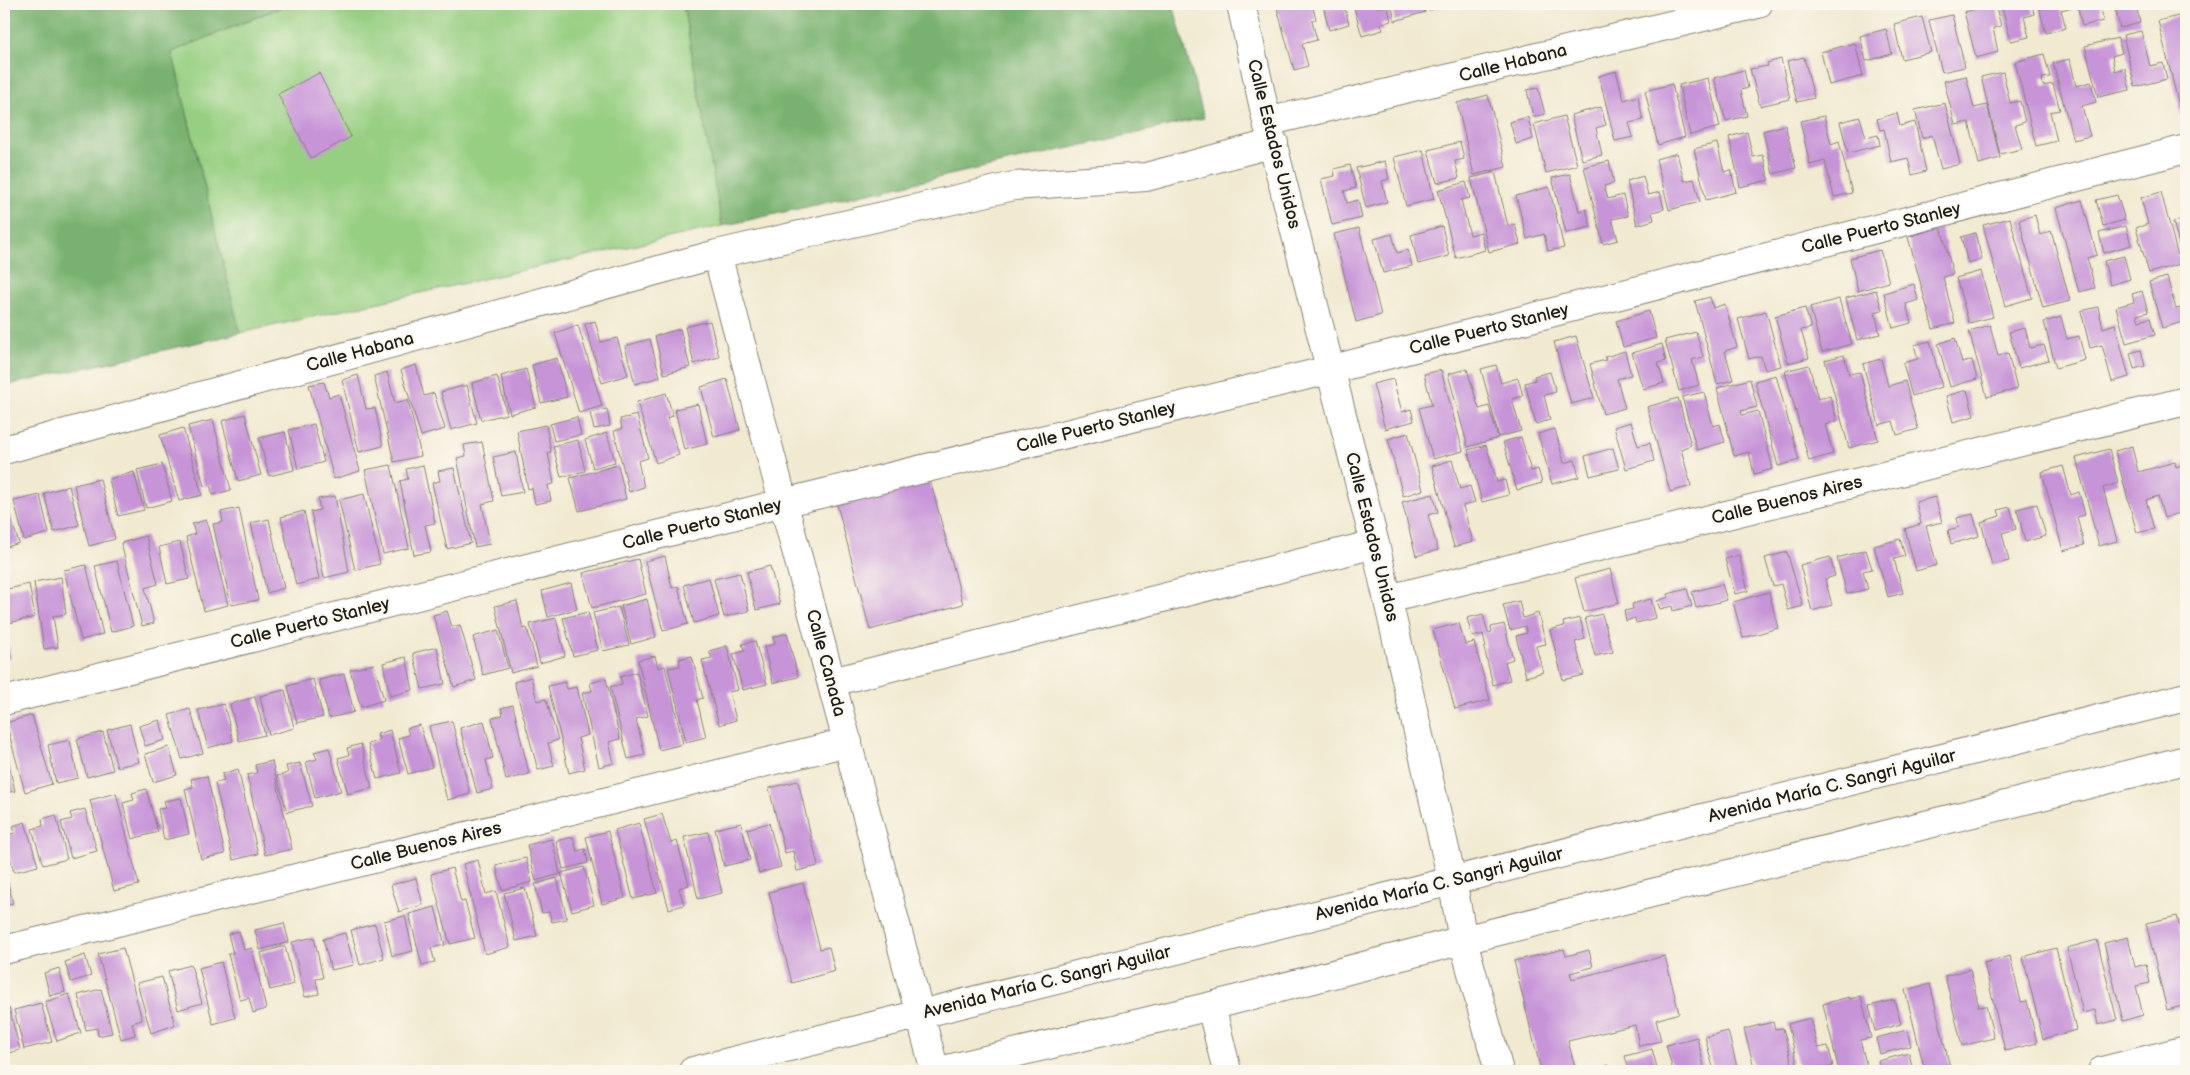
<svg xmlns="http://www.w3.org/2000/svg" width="2190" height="1075" viewBox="0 0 2190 1075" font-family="'Balsamiq Sans',sans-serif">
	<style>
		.green { fill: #97cf82; stroke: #5a764f }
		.forest { fill: #79b270; stroke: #4a6746 }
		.building { fill: #c794d8 }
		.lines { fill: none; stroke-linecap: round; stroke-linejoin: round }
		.minor-casing { stroke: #868376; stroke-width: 30 }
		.minor { stroke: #fff; stroke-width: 28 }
		.labels { text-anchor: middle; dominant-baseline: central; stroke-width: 4; stroke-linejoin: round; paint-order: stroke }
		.street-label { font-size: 18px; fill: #1c1c1c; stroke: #fbf7ec }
	</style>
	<rect width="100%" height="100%" fill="#fbf7ec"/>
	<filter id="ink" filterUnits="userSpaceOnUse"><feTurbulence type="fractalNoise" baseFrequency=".02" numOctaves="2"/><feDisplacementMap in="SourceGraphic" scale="10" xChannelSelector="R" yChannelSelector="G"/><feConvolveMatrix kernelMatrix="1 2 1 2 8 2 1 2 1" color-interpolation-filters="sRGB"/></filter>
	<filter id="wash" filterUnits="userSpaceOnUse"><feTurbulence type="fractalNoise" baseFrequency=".0096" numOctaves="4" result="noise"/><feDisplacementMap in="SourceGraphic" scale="20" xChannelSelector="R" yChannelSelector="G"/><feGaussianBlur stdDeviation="1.12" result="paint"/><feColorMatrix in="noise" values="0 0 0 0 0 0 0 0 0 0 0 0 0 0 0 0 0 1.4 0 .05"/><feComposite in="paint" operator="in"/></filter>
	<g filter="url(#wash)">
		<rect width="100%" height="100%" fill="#f1ead1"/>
		<!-- green -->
		<path class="green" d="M284 4H683L722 226 240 333 172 52 284 6Z"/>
		<!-- forest -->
		<path class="forest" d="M4 4H284L285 5 172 52 240 333 4 386Z
			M683 4H1173L1204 118 722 226Z"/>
		<g id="blocks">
			<!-- building -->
			<path class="building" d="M1276 4H1312L1316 19 1312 21 1317 40 1302 44 1308 66 1294 70Z
				M1344 4 1349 24 1329 30 1324 9Z
				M1353 4H1376L1377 7 1387 4 1391 21 1381 24 1383 30 1362 36Z
				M1391 4H1423L1425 12 1395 21Z
				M1427 4H1449L1429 10Z
				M1995 4 2001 26 1993 28 1998 52 1976 58 1964 12Z
				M2014 4H2032L2034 14 2024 17 2029 37 2011 41 2002 7Z
				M2038 4H2071L2072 7 2061 10 2066 28 2046 33Z
				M2077 4H2099L2103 21 2082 26Z
				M2114 4H2136L2140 23 2120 28Z
				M2186 14V117L2182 118 2158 21Z
				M1952 15 1965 67 1942 72 1929 20Z
				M1922 17 1931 52 1902 59 1894 24Z
				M1886 29 1892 54 1866 61 1860 36Z
				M2141 31 2150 66 2163 63 2167 79 2135 87 2123 35Z
				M2118 38 2122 53 2112 56 2115 71 2125 68 2130 90 2098 97 2085 46Z
				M1855 43 1863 76 1829 85 1821 52Z
				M2044 54 2050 77 2042 78 2043 86 2053 84 2060 110 2050 112 2057 141 2036 146 2015 62Z
				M1804 57 1814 98 1797 102 1787 61Z
				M1781 59 1790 99 1760 106 1750 69 1768 66 1767 63Z
				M2070 59 2076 86 2091 82 2096 102 2082 106 2090 136 2073 140 2053 63Z
				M1744 70 1748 88 1741 90 1747 116 1726 121 1714 78Z
				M1616 71 1624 100 1638 96 1643 120 1629 123 1633 137 1615 141 1599 76Z
				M2003 72 2010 103 2020 101 2025 122 2015 125 2022 149 2000 154 1981 77Z
				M319 73 351 137 311 158 278 94Z
				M1966 76 1974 108 1987 105 2000 158 1979 164 1969 122 1955 125 1944 81Z
				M1708 78 1720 127 1690 135 1679 85Z
				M1672 84 1685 137 1658 145 1645 91Z
				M1538 88 1545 114 1533 117 1527 90Z
				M1488 95 1506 167 1474 175 1457 103Z
				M1945 103 1960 164 1941 169 1932 135 1922 138 1915 110Z
				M1601 107 1606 125 1596 128 1602 155 1582 160 1571 115Z
				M1897 113 1900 126 1915 122 1926 171 1912 175 1908 158 1891 162 1884 129 1880 130 1877 119Z
				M1564 116 1577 165 1546 173 1534 124Z
				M1824 116 1831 144 1839 141 1852 193 1834 197 1825 161 1810 165 1800 121Z
				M1528 117 1533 139 1516 144 1510 122Z
				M1860 117 1866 138 1878 135 1880 145 1848 153 1840 122Z
				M1785 125 1796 168 1773 174 1763 131Z
				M1747 132 1753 157 1763 155 1769 180 1740 187 1729 137Z
				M1460 142 1464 159 1455 161 1459 178 1437 183 1428 150Z
				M1717 143 1724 172 1731 170 1736 192 1706 200 1694 149Z
				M1423 150 1434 199 1406 206 1394 157Z
				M1677 153 1684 181 1694 179 1700 202 1669 210 1656 159Z
				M1385 161 1389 179 1382 181 1387 202 1366 208 1356 168Z
				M1609 161 1614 183 1604 186 1608 199 1623 195 1628 216 1612 219 1618 240 1603 244 1584 167Z
				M1350 165 1356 188 1344 191 1347 203 1358 200 1362 218 1332 225 1321 179 1335 176 1334 169Z
				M1495 172 1508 226 1515 224 1520 244 1489 252 1471 178Z
				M1570 174 1579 211 1586 209 1591 227 1566 233 1552 178Z
				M1643 176 1648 195 1660 192 1664 209 1652 212 1654 220 1637 225 1627 181Z
				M1466 182 1470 198 1461 200 1470 235 1481 232 1485 250 1456 258 1438 190Z
				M1549 187 1564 248 1548 251 1544 234 1527 239 1516 196Z
				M2161 192 2180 264 2149 273 2136 228 2148 224 2141 198Z
				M2117 195 2125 220 2103 226 2096 200Z
				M2082 200 2097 255 2087 258 2095 288 2079 292 2056 208Z
				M2186 212V254L2182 255 2173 222 2183 220 2181 213Z
				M2035 215 2040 235 2051 231 2070 301 2043 308 2019 220Z
				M2010 218 2032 298 2005 306 1983 225Z
				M1442 226 1449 256 1418 264 1411 235Z
				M2126 226 2131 245 2104 253 2099 233Z
				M1941 227 1953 274 1943 277 1955 323 1933 329 1908 237Z
				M1359 228 1381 315 1356 322 1334 234Z
				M1975 233 1982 259 1968 263 1961 237Z
				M1392 234 1397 253 1408 250 1412 266 1383 273 1374 239Z
				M1880 250 1889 282 1858 291 1850 258Z
				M2124 256 2130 279 2110 285 2104 261Z
				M1981 271 1993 317 1969 323 1956 278Z
				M2167 277 2176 309 2186 307V321L2162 328 2149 282Z
				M1914 284 1918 300 1906 304 1911 323 1893 328 1884 293Z
				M1876 290 1882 310 1875 312 1880 334 1857 340 1846 298Z
				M2142 291 2148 312 2137 315 2139 321 2150 318 2155 335 2126 343 2116 307 2134 302 2132 294Z
				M1710 297 1713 308 1725 304 1737 347 1725 351 1733 380 1717 384 1695 301Z
				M1839 299 1852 344 1822 352 1810 307Z
				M2098 307 2103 328 2115 324 2129 377 2112 382 2102 345 2090 348 2081 311Z
				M1805 308 1811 328 1801 330 1809 358 1788 363 1775 316Z
				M1649 311 1656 338 1623 347 1616 321Z
				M1766 311 1781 366 1765 370 1761 356 1749 359 1738 319Z
				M2061 317 2067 339 2079 336 2085 360 2056 368 2044 322Z
				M595 321 601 342 617 338 628 375 602 383 585 324Z
				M710 321 719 357 694 364 685 327Z
				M578 325 602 406 579 413 555 333Z
				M1990 325 1998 356 2008 353 2017 389 1987 397 1969 331Z
				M2025 328 2030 348 2044 345 2049 360 2019 368 2009 332Z
				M680 329 690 367 664 374 655 336Z
				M1696 332 1703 357 1692 360 1699 385 1679 391 1665 340Z
				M1576 336 1594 398 1571 404 1554 342Z
				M1955 338 1962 363 1972 360 1977 379 1950 387 1938 344Z
				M650 339 660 377 635 384 625 346Z
				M1930 341 1942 387 1912 396 1903 363 1918 359 1914 345Z
				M1662 344 1666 361 1658 363 1664 383 1643 389 1632 353Z
				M2141 350 2145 366 2134 369 2130 353Z
				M1625 351 1631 375 1617 379 1625 408 1603 414 1590 364 1606 360 1605 357Z
				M1844 355 1849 374 1860 372 1878 440 1849 448 1825 360Z
				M557 358 567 397 541 403 532 365Z
				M1881 359 1888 386 1905 381 1918 429 1897 435 1893 421 1879 425 1863 364Z
				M416 365 424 396 434 393 445 429 421 436 401 370Z
				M1496 365 1501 383 1518 378 1523 396 1512 399 1521 431 1499 437 1481 369Z
				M1809 365 1818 399 1830 396 1837 421 1825 425 1833 454 1809 461 1785 371Z
				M526 369 536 407 510 414 501 376Z
				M1467 369 1479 409 1489 406 1498 438 1468 447 1448 374Z
				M1441 370 1463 451 1433 459 1419 408 1432 405 1424 374Z
				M387 372 395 403 408 400 421 456 394 462 374 376Z
				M1550 372 1556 392 1544 395 1550 420 1536 424 1525 383 1535 380 1534 376Z
				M358 375 366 409 375 408 383 446 359 452 342 380Z
				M1776 375 1799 460 1778 466 1755 381Z
				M497 376 507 414 481 420 472 383Z
				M727 379 740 430 714 437 701 387Z
				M1393 379 1402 412 1411 409 1414 421 1385 429 1373 384Z
				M1750 379 1757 407 1741 411 1742 415 1758 411 1773 469 1754 474 1749 452 1734 456 1717 388Z
				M324 382 329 397 339 394 360 471 334 479 309 385Z
				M467 385 477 423 451 430 441 392Z
				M1967 390 1974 416 1953 422 1946 396Z
				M1704 392 1713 426 1720 424 1725 442 1697 450 1682 397Z
				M666 393 673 416 667 418 679 455 656 463 637 402Z
				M1678 398 1691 445 1681 449 1691 486 1670 492 1647 407Z
				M698 404 707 444 684 450 675 409Z
				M607 409 610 426 594 429 590 413Z
				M245 414 261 475 238 481 222 421Z
				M637 415 648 458 638 461 644 487 629 492 614 431 622 429 620 419Z
				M577 417 581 435 554 441 550 424Z
				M213 420 231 490 213 495 210 485 204 486 188 426Z
				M1631 422 1638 446 1650 443 1654 461 1626 469 1614 427Z
				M314 424 324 462 298 469 289 430Z
				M546 425 551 452 548 453 554 484 548 485 551 501 535 504 532 488 528 489 517 431Z
				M183 428 202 495 179 501 160 435Z
				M1555 429 1564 463 1575 460 1579 477 1552 484 1538 434Z
				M285 432 294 470 269 476 259 438Z
				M607 433 615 462 593 468 585 440Z
				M1408 433 1423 490 1403 496 1388 439Z
				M1521 437 1531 471 1538 469 1542 483 1517 490 1503 442Z
				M578 440 585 471 561 477 553 446Z
				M482 442 494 501 482 504 490 544 475 547 457 458 466 456 464 445Z
				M1486 445 1497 482 1505 480 1509 495 1482 502 1468 450Z
				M2132 446 2138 472 2175 462 2176 467 2186 464V511L2164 518 2158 496 2146 500 2154 529 2137 533 2115 451Z
				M1613 448 1619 469 1590 476 1585 456Z
				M2109 449 2118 483 2103 488 2117 541 2099 546 2076 458Z
				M516 452 523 492 501 496 493 457Z
				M1452 460 1460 489 1470 486 1475 502 1463 506 1473 542 1454 547 1432 466Z
				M162 464 172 501 146 508 137 470Z
				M391 465 409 548 383 554 365 470Z
				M423 465 435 523 425 525 431 552 414 555 400 481 408 479 406 469Z
				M618 465 626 499 579 511 570 478Z
				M2063 466 2071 495 2079 492 2085 515 2077 517 2084 545 2063 551 2042 472Z
				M454 468 471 543 447 549 432 483 440 481 438 471Z
				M134 472 144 510 118 516 109 479Z
				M928 472 963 604 870 630 835 497Z
				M100 479 115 539 89 546 74 485Z
				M69 486 79 525 54 532 44 493Z
				M364 494 380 564 355 570 339 500Z
				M1433 494 1438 512 1428 515 1438 550 1416 556 1402 502Z
				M40 495 49 533 24 540 14 501Z
				M335 496 349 572 324 578 311 512 320 510 318 499Z
				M1935 497 1942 522 1926 526 1937 565 1916 571 1905 529 1921 524 1916 502Z
				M2037 504 2046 536 2025 542 2017 509Z
				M6 505 19 543 4 548V506Z
				M2010 507 2016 529 2002 533 2009 561 1992 565 1981 522 2000 516 1998 510Z
				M239 508 258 600 231 605 213 524 223 522 221 512Z
				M304 511 319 579 296 585 281 517Z
				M1973 514 1979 536 1951 544 1948 530 1959 527 1957 518Z
				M269 519 284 588 267 593 251 523Z
				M206 520 228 605 204 611 186 537 195 534 192 524Z
				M146 536 158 584 145 588 154 623 142 626 121 543Z
				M1900 539 1905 556 1894 559 1903 593 1888 597 1874 546Z
				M180 542 189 579 167 584 159 547Z
				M1866 550 1872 569 1863 571 1868 589 1847 594 1837 558Z
				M1787 552 1803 606 1788 610 1781 584 1773 586 1765 558Z
				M1739 555 1748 591 1735 594 1725 559Z
				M665 556 672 588 678 586 688 624 663 631 645 561Z
				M1830 557 1835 576 1825 579 1832 605 1812 611 1800 565Z
				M638 559 646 594 592 608 583 573Z
				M117 561 133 626 111 632 95 566Z
				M86 565 103 634 81 640 64 570Z
				M770 566 780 604 756 610 747 572Z
				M1610 569 1619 603 1584 612 1575 578Z
				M740 573 749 611 724 617 714 579Z
				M61 577 66 614 53 616 58 647 44 649 34 582Z
				M709 578 719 616 694 623 684 585Z
				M571 583 577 609 548 617 542 591Z
				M29 584 35 617 9 623 4 590Z
				M1722 584 1727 600 1696 608 1692 592Z
				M1687 589 1692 606 1673 611 1672 606 1660 609 1657 601 1669 597 1668 594Z
				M1769 592 1778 628 1743 638 1733 602Z
				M647 599 656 637 631 644 621 606Z
				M1651 599 1656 618 1636 623 1635 618 1626 621 1624 611 1633 609 1632 604Z
				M517 601 523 629 527 628 537 666 511 673 495 606Z
				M1519 601 1523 618 1538 613 1546 644 1536 646 1543 672 1526 677 1516 636 1527 633 1525 626 1510 630 1503 605Z
				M619 607 629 645 603 651 593 613Z
				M447 611 452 627 460 625 476 680 454 687 433 615Z
				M588 612 598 650 573 656 563 618Z
				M1483 614 1488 633 1492 632 1491 627 1504 624 1513 659 1505 662 1510 680 1493 685 1484 648 1486 647 1483 634 1472 637 1467 618Z
				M1602 614 1613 652 1595 656 1585 618Z
				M556 618 565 656 540 663 530 624Z
				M1580 618 1585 639 1575 642 1584 675 1563 680 1550 630 1564 626 1563 622Z
				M1459 623 1465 645 1474 642 1490 700 1455 709 1433 630Z
				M4 627 11 658 4 659Z
				M498 630 508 668 483 675 473 637Z
				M787 633 798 677 773 683 764 647 775 644 773 637Z
				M755 641 767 684 743 690 733 654 745 651 742 644Z
				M727 646 738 690 729 692 736 720 719 725 702 660 712 658 709 651Z
				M437 647 445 684 422 689 413 653Z
				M655 656 658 668 665 666 683 744 659 750 638 660Z
				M692 656 703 698 697 700 706 737 686 742 668 668 680 666 679 659Z
				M406 657 413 690 390 696 383 663Z
				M374 664 384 700 361 707 350 670Z
				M637 672 648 716 636 719 645 755 628 759 610 687 622 684 620 677Z
				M344 674 354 712 329 718 319 680Z
				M531 677 537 701 546 699 558 740 548 743 554 766 538 770 514 682Z
				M313 679 323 717 297 723 288 686Z
				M606 679 620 739 609 742 614 763 599 767 582 693 592 691 590 683Z
				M565 682 567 689 577 687 588 735 578 738 585 769 569 773 548 686Z
				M285 690 294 728 269 735 260 696Z
				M255 697 265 735 239 741 230 704Z
				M224 704 233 741 208 748 198 710Z
				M513 705 529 774 506 780 492 718 503 715 501 708Z
				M190 709 203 753 182 759 169 715Z
				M32 715 52 784 25 792 6 723Z
				M160 720 165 740 145 746 139 726Z
				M452 721 470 794 447 800 429 726Z
				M484 721 493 758 486 760 493 789 477 793 460 728Z
				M130 724 139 762 117 767 107 730Z
				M420 725 432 767 408 774 398 738 409 735 407 728Z
				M390 730 401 773 377 779 368 744 379 740 377 734Z
				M103 732 113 770 87 777 77 739Z
				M70 740 78 778 56 783 48 745Z
				M361 744 372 788 348 794 338 758 349 755 347 748Z
				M169 747 177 775 153 782 145 754Z
				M329 748 341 791 315 798 306 762 317 759 314 752Z
				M6 753 15 791 4 793V754Z
				M272 761 292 849 265 855 247 775 257 773 255 765Z
				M300 763 312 806 287 812 277 776 288 773 286 766Z
				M238 769 258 854 233 860 215 783 224 781 222 774Z
				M207 776 225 854 201 859 185 789 193 787 191 779Z
				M798 781 818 866 797 871 793 851 785 853 769 788Z
				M146 789 158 832 132 839 123 803 134 800 132 793Z
				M116 793 139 885 114 891 90 800Z
				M181 798 189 834 164 840 158 809 166 808 164 801Z
				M85 809 97 851 71 858 61 822 72 819 70 813Z
				M662 814 671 843 677 841 689 885 679 888 684 905 669 909 644 819Z
				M56 815 67 859 43 865 32 829 43 826 42 819Z
				M25 822 38 866 14 872 4 836 15 833 13 826Z
				M639 823 657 893 633 899 615 830Z
				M741 823 750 860 724 866 715 829Z
				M769 823 781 867 759 873 747 829Z
				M608 831 625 898 602 904 586 837Z
				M708 832 722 893 698 899 684 837Z
				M573 837 577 851 585 849 588 863 563 869 556 841Z
				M552 839 560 874 536 881 527 845Z
				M526 858 532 882 502 890 496 865Z
				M478 860 486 894 496 891 510 947 485 954 463 864Z
				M4 867 13 903 4 906Z
				M584 867 594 905 572 911 561 873Z
				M452 868 461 902 465 901 475 938 450 944 431 874Z
				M416 878 423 905 399 912 391 885Z
				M557 878 567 919 552 922 549 912 542 913 535 884Z
				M803 883 820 949 829 947 835 971 792 983 769 892Z
				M525 888 537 936 516 941 504 893Z
				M435 907 445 945 431 948 435 962 422 965 409 914Z
				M405 916 413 951 392 956 384 921Z
				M2177 916 2186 954V1005L2167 1010 2146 923Z
				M284 923 289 942 260 950 255 930Z
				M375 924 384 958 360 965 351 930Z
				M239 931 244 950 252 948 266 1009 253 1013 249 998 240 1000 228 954 233 953 228 934Z
				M345 933 354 965 331 970 323 939Z
				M314 937 323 978 316 979 319 994 305 997 292 942Z
				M2128 937 2135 967 2146 964 2150 983 2136 986 2143 1015 2123 1021 2104 943Z
				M2097 940 2117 1020 2098 1025 2095 1010 2083 1013 2067 948Z
				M285 946 294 984 270 990 261 953Z
				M123 948 142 1020 132 1023 135 1035 121 1039 98 954Z
				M2056 948 2076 1030 2043 1039 2023 957Z
				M1564 949 1566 956 1589 950 1593 967 1570 973 1572 979 1665 956 1679 1013 1656 1020 1661 1041 1639 1046 1635 1025 1568 1041 1576 1071H1541L1514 961Z
				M85 955 91 976 71 982 65 962Z
				M2010 956 2021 1002 2027 1001 2037 1043 2005 1051 1984 963Z
				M221 962 235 1018 213 1024 199 968Z
				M191 965 202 1003 178 1010 168 971Z
				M59 968 65 992 50 996 44 973Z
				M1970 969 1979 1007 1986 1006 1994 1038 1962 1046 1945 976Z
				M162 977 175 1025 151 1033 137 983Z
				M1930 984 1950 1067 1935 1071H1925L1905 990Z
				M101 989 112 1033 98 1036 97 1028 86 1030 78 995Z
				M69 994 81 1033 57 1041 45 1002Z
				M1861 996 1871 1038 1860 1040 1868 1071H1839L1823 1004 1849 997 1850 999Z
				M1894 1000 1901 1024 1875 1031 1869 1006Z
				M41 1003 52 1042 24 1049 14 1010Z
				M9 1008 20 1050 4 1054V1009Z
				M1810 1018 1818 1048 1828 1046 1833 1066 1823 1069 1824 1071H1799L1788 1024Z
				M1773 1022 1775 1029 1783 1028 1792 1063 1784 1066 1785 1071H1755L1744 1029Z
				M1907 1030 1911 1046 1880 1054 1876 1038Z
				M1728 1031 1738 1071 1747 1068 1748 1071H1714L1705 1037Z
				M1697 1037 1705 1071H1673L1666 1045Z
				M1652 1049 1658 1071H1629L1625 1056Z
				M1909 1053 1913 1071H1881L1878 1061Z
				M1609 1065 1611 1071H1589Z"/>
		</g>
	</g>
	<g filter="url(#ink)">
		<use href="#blocks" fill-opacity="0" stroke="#868376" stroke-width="1"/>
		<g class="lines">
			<!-- minor casing -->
			<g class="minor-casing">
				<path id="minor" d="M1241 4 1267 122 1375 544 1452 880 1463 940 1499 1071
					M1267 122 1758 4
					M717 254 935 1071
					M4 450 717 254 1014 186 1146 177 1274 143
					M1388 599 2186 401
					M832 682 1375 544
					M4 701 783 503 1329 370 2186 149
					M4 950 848 742
					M1211 1006 1227 1071
					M693 1071 2186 697
					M939 1071 1211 1006 1463 940 2186 760
					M2102 1071 2186 1050"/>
			</g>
			<!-- minor -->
			<use href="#minor" class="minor"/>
		</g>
	</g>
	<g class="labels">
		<!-- street labels -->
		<g class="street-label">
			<text transform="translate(1513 63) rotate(-14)">Calle Habana</text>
			<text transform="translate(1274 144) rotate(76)">Calle Estados Unidos</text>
			<text transform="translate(1881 228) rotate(-14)">Calle Puerto Stanley</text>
			<text transform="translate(1489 329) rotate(-14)">Calle Puerto Stanley</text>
			<text transform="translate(360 352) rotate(-15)">Calle Habana</text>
			<text transform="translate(1096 427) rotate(-14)">Calle Puerto Stanley</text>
			<text transform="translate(1787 500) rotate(-14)">Calle Buenos Aires</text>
			<text transform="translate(702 524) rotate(-14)">Calle Puerto Stanley</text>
			<text transform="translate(1372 537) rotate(76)">Calle Estados Unidos</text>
			<text transform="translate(310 623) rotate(-14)">Calle Puerto Stanley</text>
			<text transform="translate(826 663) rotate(75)">Calle Canada</text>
			<text transform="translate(1832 786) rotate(-14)">Avenida María C. Sangri Aguilar</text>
			<text transform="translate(426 846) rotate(-14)">Calle Buenos Aires</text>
			<text transform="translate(1439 884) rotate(-14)">Avenida María C. Sangri Aguilar</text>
			<text transform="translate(1047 982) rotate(-14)">Avenida María C. Sangri Aguilar</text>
		</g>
	</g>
	<!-- margin -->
	<rect width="2190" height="1075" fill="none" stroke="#fbf7ec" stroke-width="20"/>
</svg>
